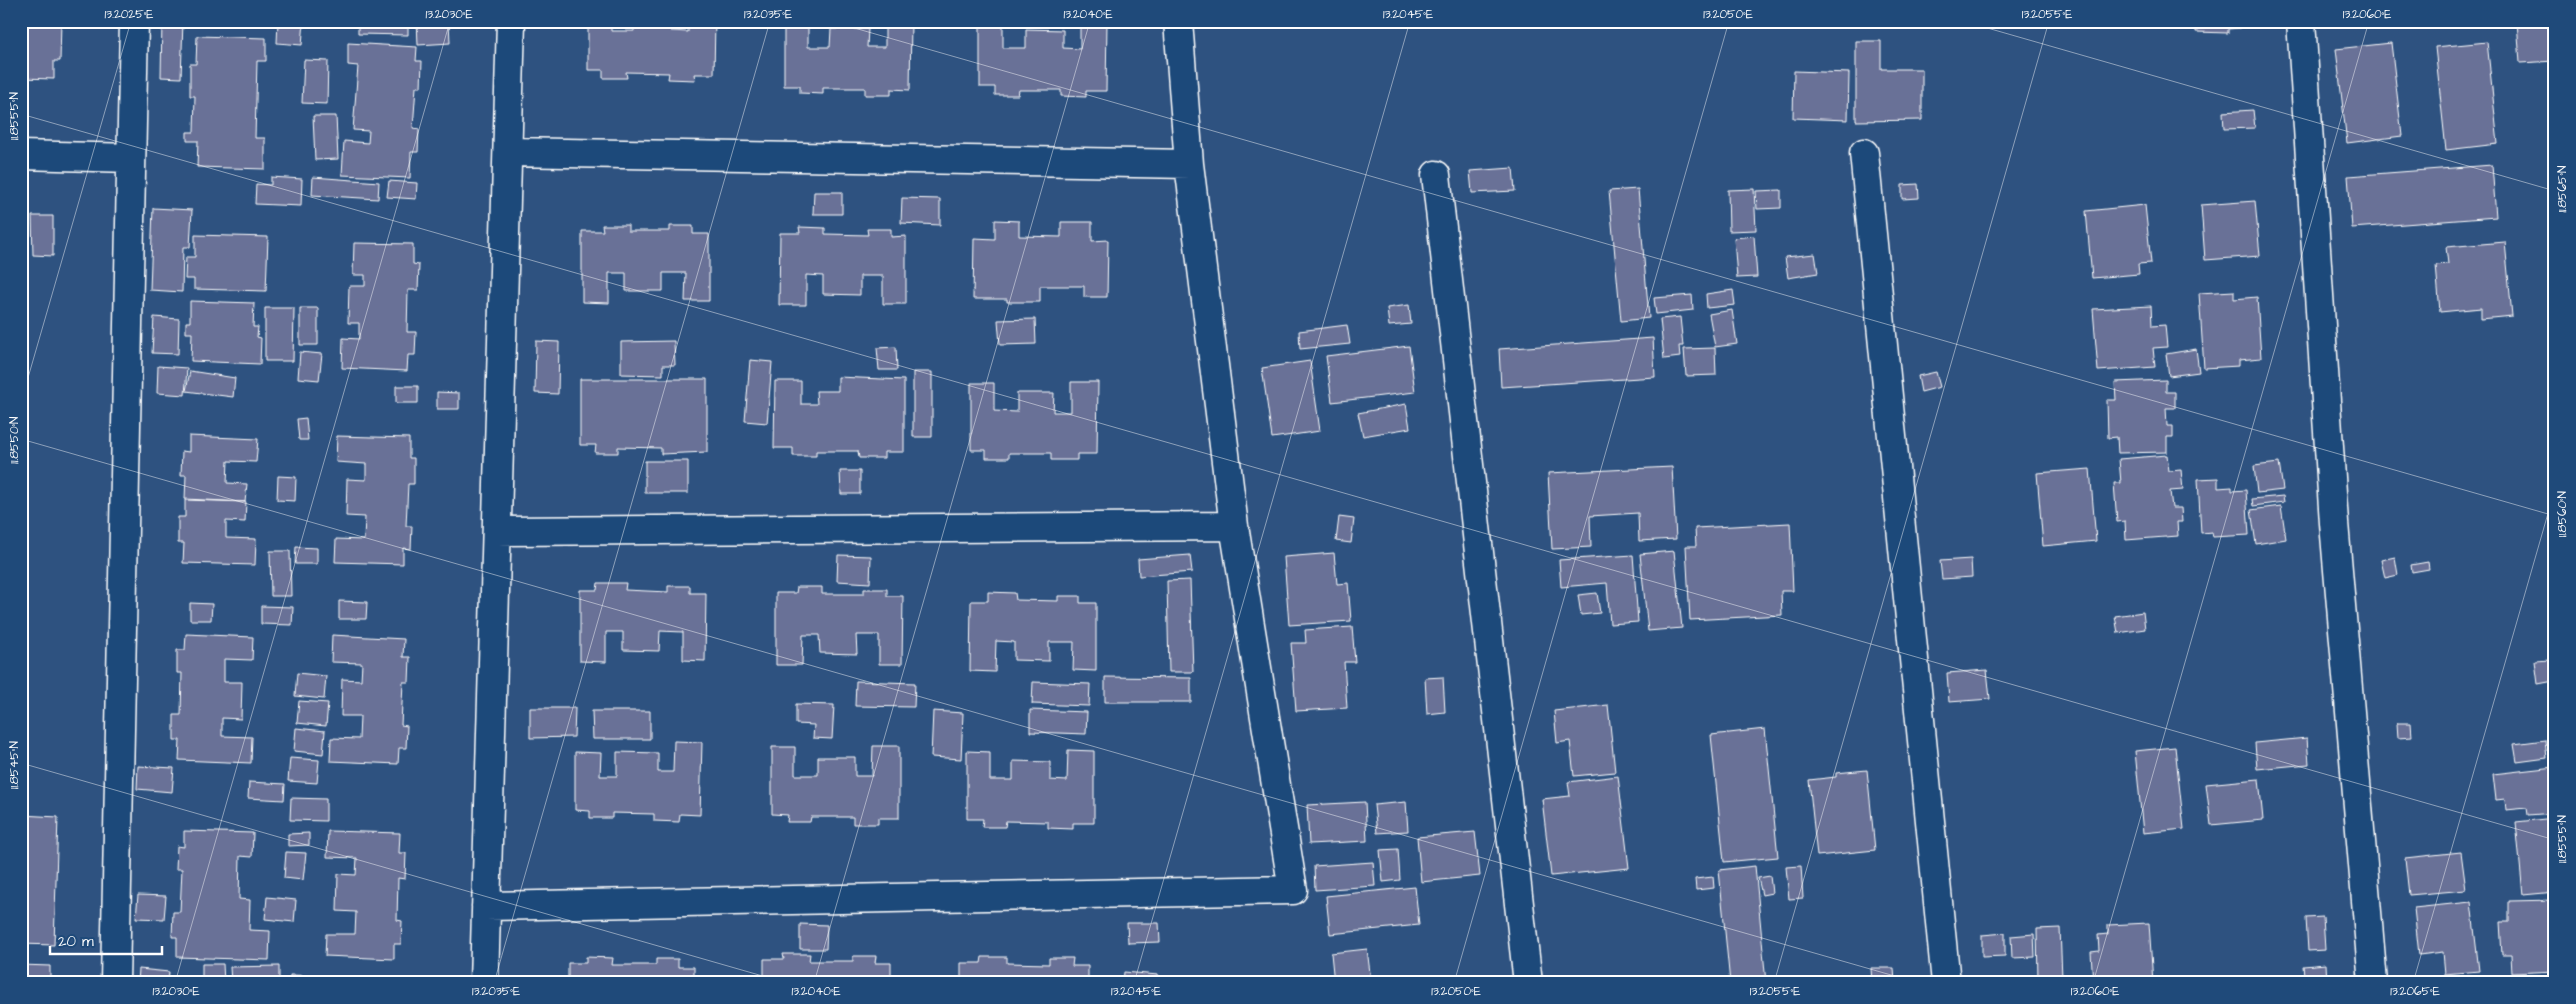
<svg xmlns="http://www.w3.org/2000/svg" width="2576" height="1004" viewBox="0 0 2576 1004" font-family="'Architects Daughter',sans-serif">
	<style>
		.building { fill: #697197; stroke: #fff }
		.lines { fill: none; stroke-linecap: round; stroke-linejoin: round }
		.minor-casing { stroke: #fff; stroke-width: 31 }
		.minor { stroke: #1f4a7a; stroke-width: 28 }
		.ticks { fill: none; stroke: #fff; stroke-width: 1; stroke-opacity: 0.45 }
		.neatline { fill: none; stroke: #fff; stroke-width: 2 }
		.ticks-label { font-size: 12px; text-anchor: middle; fill: #fff }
	</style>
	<rect width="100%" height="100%" fill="#2e5280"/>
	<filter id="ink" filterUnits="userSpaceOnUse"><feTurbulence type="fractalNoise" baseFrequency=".02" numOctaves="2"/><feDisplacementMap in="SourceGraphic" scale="10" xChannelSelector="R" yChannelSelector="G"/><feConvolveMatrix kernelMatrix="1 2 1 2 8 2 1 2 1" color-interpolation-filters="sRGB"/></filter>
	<g filter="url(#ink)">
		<!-- building -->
		<path class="building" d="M21 21H61L60 61H54V79L21 78Z
			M162 21H183L181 78 161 77Z
			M278 21H304L302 45 277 43Z
			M358 21H408V35L358 34Z
			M417 21H449L450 43 418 45Z
			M588 21H611V31H634V21H671V31L688 32V21H715L714 74H694L695 80 668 79 669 73 626 72 627 78H603V70H588Z
			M784 21H808V47H830L831 29H868L867 47H885V21H911L910 90 891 89V95H865V88H823V94L800 93V86H784Z
			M980 21H1003V48H1026V29L1063 30V48L1080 49V21H1107L1106 91H1086V97L1061 96V90H1019L1018 95H995V87H980Z
			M2196 21H2240V28L2228 29V33L2196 32Z
			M2517 21H2555V61L2520 63Z
			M197 36 266 38V61H257L255 138H265V169L197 167 198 141H187V132H194L195 96H190V64H196Z
			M1856 41H1881V69H1922V120L1856 121Z
			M2487 42 2498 144 2446 150 2435 47Z
			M348 43 417 47 416 61H422L421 87H416L413 128 419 129 418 152H411L410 178 342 175 344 141 368 143 369 131 353 130 358 66 348 65Z
			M2391 43 2402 136 2347 143 2336 49Z
			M304 60 328 61 327 104 302 103Z
			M1794 71 1849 73 1848 120 1793 118Z
			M2253 110 2255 128 2224 129 2223 112Z
			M313 116H336L338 159 315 160Z
			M2492 165 2496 217 2352 228 2348 176Z
			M1513 168 1515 191 1472 193 1470 171Z
			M271 177 302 179 301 206 255 204 256 184 271 185Z
			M313 177 379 182 378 199 312 195Z
			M389 181 417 183 416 199 387 197Z
			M1918 184 1919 198 1902 199V185Z
			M1638 189 1649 318 1621 321 1609 191Z
			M1754 189 1756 230 1729 231 1728 190Z
			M1781 190V208L1757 209 1756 191Z
			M814 192H842V214H813Z
			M902 198 940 199V225L901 223Z
			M2255 201 2260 256 2205 260 2201 205Z
			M2145 205 2151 263 2138 264 2139 274 2092 278 2086 211Z
			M153 208 192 210 190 247H183L182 292 150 290Z
			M32 216H53V256L33 255Z
			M995 220 1019 221V236L1061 237V222H1092V241L1108 240 1107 297H1084V286H1040V302H1007V299H973L974 238 995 239Z
			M602 225H628V231H670V226H693V234H709V301H685L686 273H663V291H626V273H609V303L582 302V231H603Z
			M799 227 825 228V234L868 235 867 229H891V237L906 236V304H883V276H860V295L823 294V276L806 275V305H779L780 233H800Z
			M195 235 268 237 266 291 194 289V279H185L186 257H195Z
			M1754 236 1757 277 1737 278 1734 238Z
			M2505 242 2512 316 2481 319V308L2440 312 2436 265 2448 264 2446 247Z
			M354 243 413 244V264L419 265 418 290H408L407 332H416L415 355H408L407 371 342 368 343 338 359 339V323H348L349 286H365V275H353Z
			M1815 254 1818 273 1788 278 1785 257Z
			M1733 290 1735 305 1707 308 1706 294Z
			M2234 291V299L2257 297 2261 358 2239 360V366L2204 368 2199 293Z
			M1692 295 1693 310 1656 314 1654 298Z
			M190 301 254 303 253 327H258L257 337 261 338 260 364 191 361 192 333H186V322H190Z
			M1409 305 1411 324 1389 326 1387 308Z
			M2151 306 2152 326 2165 325 2167 347 2153 348 2155 367 2098 371 2093 309Z
			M265 308H294L293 361H265Z
			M300 308H318V345H300Z
			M1732 310 1737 344 1715 347 1709 314Z
			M154 317 179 319 178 354 152 353Z
			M1680 317 1683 346H1679L1680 357 1664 359 1660 319Z
			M1035 319 1036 344 1000 345 998 320Z
			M1347 325 1350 344 1300 349 1299 331Z
			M1653 338 1655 377 1501 387 1499 349Z
			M536 341 559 342 558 394 535 393Z
			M674 341 675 365H663V375L621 374V342Z
			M1409 346 1415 392 1332 402 1326 356Z
			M896 347 897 370H879L877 348Z
			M1715 348 1716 375 1686 376 1684 349Z
			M2196 349 2199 372 2169 376 2166 354Z
			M300 352 322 354 319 380 298 378Z
			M750 360 772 362 767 423 745 421Z
			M1310 361 1320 431 1272 438 1262 368Z
			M158 366 187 368 185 395 157 393Z
			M190 371 235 378 233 397 186 391Z
			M913 372H932V437H913Z
			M1936 372 1940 387 1921 392 1918 376Z
			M838 377 904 380V452H884V458H859L858 451H816V456H793V448H774L775 381H801V404H817L816 391H838Z
			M580 379H707V452L661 454V448L618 447V453H595L596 445H580Z
			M2166 380V392H2175V408H2166L2167 426H2173V437H2167V452L2118 453 2117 437 2108 438 2107 400H2116L2115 382Z
			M1071 382H1098L1097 454H1077V460H1051V453H1009V458H986V450H971V383H994V411L1017 412V393H1054L1053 412H1071Z
			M396 386H418V403H396Z
			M437 392 459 393V409H437Z
			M1406 404 1410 428 1363 436 1358 413Z
			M306 418 308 440H299L297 419Z
			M189 436 258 439 256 462 228 461 227 483 247 484 245 502 185 499 186 475H181L182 451 189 452Z
			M337 436 409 438V458H414V484H408L406 526H412L411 549 403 548V564L335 562 336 539 364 540 365 517 346 516 347 479 366 480V464L336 462Z
			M2167 455 2169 471 2181 470 2183 490 2170 491 2172 508H2181L2182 522H2177L2178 536 2126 540 2125 521 2117 522 2114 483H2121L2119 459Z
			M645 461H688V493H645Z
			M2279 463 2283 490 2257 493 2254 466Z
			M1672 467 1676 539 1639 541 1638 513 1590 516 1591 547 1552 549 1548 473Z
			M2090 469 2096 541 2043 546 2037 473Z
			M840 471H860V494H841Z
			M278 476 296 477 295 501 277 500Z
			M2218 478V488L2232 487V491L2246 490 2249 535 2213 537 2212 532 2201 533 2198 479Z
			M2283 496 2284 502 2253 506 2252 499Z
			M185 500 246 502 245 522 226 521V538L256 539 255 565 183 563 184 543H178V517H185Z
			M2281 506 2286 539 2256 544 2251 510Z
			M1339 517 1354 519 1351 543 1336 541Z
			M1790 523 1793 591H1781L1782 615 1690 620 1686 546H1696L1695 528Z
			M296 547 317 548V564H295Z
			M270 551H290L291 596H271Z
			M1674 551 1682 628 1648 631 1640 554Z
			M1334 553 1337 584 1348 583 1351 621 1289 625 1284 557Z
			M838 555 871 556 870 583 837 581Z
			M1190 555 1192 572 1139 576 1138 559Z
			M1633 555 1638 622 1610 624 1607 583 1561 587 1559 560Z
			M2395 557 2398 575 2385 578 2381 560Z
			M1971 559 1972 577 1942 579 1940 561Z
			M2428 562 2429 569 2412 572 2411 565Z
			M1190 580 1193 672H1169L1167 581Z
			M598 583H626L625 590 668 592V586H690V593H706L705 661 683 660V632L660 631 659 651 623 650V632H606V662L580 661V590H597Z
			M797 587H822V594H864V589H887V596H903L902 664H879V635H856L857 654 820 653 819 635H803L802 665H776V593H796Z
			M988 592 1015 593 1016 600 1058 601V596H1080V603H1096V671L1073 670 1074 642H1049V661L1014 660V642L996 641 995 672 970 671 971 601H988Z
			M1597 593 1600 613 1581 615 1578 595Z
			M339 601 367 602 366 619H339Z
			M190 603 212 604 211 620H190Z
			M261 606 293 607 292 625 261 624Z
			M2143 612 2145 629 2118 633 2115 616Z
			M1352 627 1355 662H1344L1347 708 1296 711 1291 643H1306L1305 630Z
			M186 634 253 637 252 660 224 659V682H242L241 719 222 718V736L252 737 251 763 179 760 180 740H174V715H181L182 673H177V650H185Z
			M332 635 404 639 403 657H410L409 682H403L401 725 407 726 406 748H399L398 764 330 761 331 738 359 739 360 716H341L342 679 361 680 362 663 331 662Z
			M2551 660 2554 681 2538 684 2535 661Z
			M1987 670 1990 699 1949 702 1947 673Z
			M297 673 326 676 324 699 295 696Z
			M1105 677 1191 678V702H1105Z
			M1443 677 1445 712 1427 714 1425 678Z
			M856 681 915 683 914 707 855 706Z
			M1033 682 1090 684 1089 706 1032 704Z
			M299 701 328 703 326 726 297 723Z
			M796 704 834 705 832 739 813 738 814 725 796 724Z
			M1608 705 1615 772 1574 776 1570 741 1557 743 1554 711Z
			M530 708H575L574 737 530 738Z
			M1030 710 1087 712 1086 734 1030 732Z
			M592 711H650V739H593Z
			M933 711 963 713 961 759 931 757Z
			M2397 723H2411L2412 737 2398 738Z
			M296 728 325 731 323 754 294 751Z
			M1765 729 1778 857 1724 862 1711 735Z
			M2307 738 2309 764 2257 769 2255 743Z
			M2545 740 2547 758 2517 762 2514 744Z
			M674 741 702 742 700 815 680 814 679 822 654 821V814L612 813V818H590V811L575 810V752L601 753 600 776H617V752L658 753V772H673Z
			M873 746H899V818H878V824H853V817H811L810 822H787L788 815 772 814V747H795V775H818V757H855V776H872Z
			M2175 747 2184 829 2143 833 2135 751Z
			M1068 750 1094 751V823H1073V829L1048 828V822L1006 821 1005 827H982L983 819H967V751L990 752V780H1013V761L1050 762V780L1067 781Z
			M290 758 319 760 317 783 288 781Z
			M138 766 174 768 172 792 137 789Z
			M2555 767V813L2528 815 2527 808 2506 810 2505 799 2496 800 2493 774Z
			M1867 770 1875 850 1817 856 1809 780 1836 777V773Z
			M1618 776 1629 868 1551 876 1542 799 1570 796 1568 782Z
			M2259 779 2263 820 2211 825 2206 784Z
			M249 782 285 784 284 800 248 798Z
			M291 798 326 799V821L290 820Z
			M1365 802 1367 841 1309 844 1307 805Z
			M1406 802 1408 831 1377 833 1374 805Z
			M21 815 58 817 54 945 21 944Z
			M2555 818V892L2523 895 2516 822Z
			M184 831 253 833 252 857 240 856 239 899 250 900 249 930 270 931 269 960 177 957V937H172L173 912H180L182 869H176L177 846 184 847Z
			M328 831 400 833 399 853H406L405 879 398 878 397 920 402 921 401 944H394V959L325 956 326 934H355L356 912 337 911 338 874 356 875 357 858 327 857Z
			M1475 832 1480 876 1421 882 1417 837Z
			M309 833V845L288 846V834Z
			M1398 849 1400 880 1383 882 1380 850Z
			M286 852 306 853 303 880 284 878Z
			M2461 852 2466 890 2409 895 2405 858Z
			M1373 862 1375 886 1315 890 1314 866Z
			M1755 866 1766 983H1730L1719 870Z
			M1801 866 1803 898 1789 899 1786 867Z
			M1770 876 1772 893 1762 895 1758 878Z
			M1713 877 1714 888 1696 890 1695 879Z
			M1415 887 1419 925 1330 934 1326 896Z
			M138 895 166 896 164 919 136 918Z
			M267 897 296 900 294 922 265 919Z
			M2555 900V971L2512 973 2511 955H2502L2500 922H2509V901Z
			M2471 902 2479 971 2445 974 2443 952 2419 955 2414 908Z
			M2323 917 2325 950 2308 951 2306 918Z
			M1127 923H1159L1160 942 1128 943Z
			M2149 923 2153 983H2093L2091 952 2099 951 2098 935 2108 934V925Z
			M800 924 827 925 826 949H800Z
			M2060 928 2062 978 2038 979 2037 929Z
			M2005 933V956L1982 957V935Z
			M2034 934 2035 957 2012 958 2011 936Z
			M1367 949 1371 981 1334 983 1331 953Z
			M783 954H810L809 961H853V956H876L875 963H891V983H764V959H784Z
			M586 957 613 958 612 965H656V959H678V967H694V983H568V963H586Z
			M982 957H1007V963L1049 964V958H1073L1072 966H1088V983H961V963H981Z
			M202 964H223L224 983H202Z
			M2326 964 2327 983H2305L2303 966Z
			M21 965 50 966V983H21Z
			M279 966V983H231L230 967Z
			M1871 968H1894L1895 983H1872Z
			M139 969 169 972 168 983H138Z
			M1124 972 1158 975 1157 983H1123Z
			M290 975 316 976 315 983H290Z"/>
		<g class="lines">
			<!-- minor casing -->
			<g class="minor-casing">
				<path id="minor" d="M2301 21 2334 523 2373 983
					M508 152 1189 164
					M1864 153 1946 983
					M21 155 131 158
					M1436 175 1528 983
					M497 531 1234 526
					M486 906 1293 890 1234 526 1189 164 1178 21
					M115 983 134 21
					M484 983 511 21"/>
			</g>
			<!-- minor -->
			<use href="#minor" class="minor"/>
		</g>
	</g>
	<!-- ticks -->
	<path class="ticks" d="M830 21 2555 516M1963 21 2555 191M21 114 2555 840M21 402 131 21M21 439 1919 983M21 763 787 983M175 983 450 21M494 983 770 21M814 983 1090 21M1134 983 1410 21M1454 983 1729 21M1774 983 2049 21M2093 983 2369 21M2413 983 2555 489"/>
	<!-- margin -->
	<rect width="2576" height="1004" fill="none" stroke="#1f4a7a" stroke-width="55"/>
	<!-- scale -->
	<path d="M50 946v8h112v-8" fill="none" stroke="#ffffff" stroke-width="2.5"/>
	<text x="58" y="946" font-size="15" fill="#ffffff" stroke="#1f4a7a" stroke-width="4" paint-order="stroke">20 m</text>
	<rect x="28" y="28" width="2520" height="948" class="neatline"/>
	<g class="ticks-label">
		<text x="129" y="18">13.2025°E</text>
		<text x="449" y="18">13.2030°E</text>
		<text x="768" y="18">13.2035°E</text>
		<text x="1088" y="18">13.2040°E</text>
		<text x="1408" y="18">13.2045°E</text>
		<text x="1728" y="18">13.2050°E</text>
		<text x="2047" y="18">13.2055°E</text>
		<text x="2367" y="18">13.2060°E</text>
		<text transform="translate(14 116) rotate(-90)" y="4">11.8555°N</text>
		<text transform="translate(2562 189) rotate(-90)" y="4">11.8565°N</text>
		<text transform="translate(14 440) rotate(-90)" y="4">11.8550°N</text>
		<text transform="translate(2562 514) rotate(-90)" y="4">11.8560°N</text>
		<text transform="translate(14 765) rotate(-90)" y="4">11.8545°N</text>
		<text transform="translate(2562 839) rotate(-90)" y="4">11.8555°N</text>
		<text x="176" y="995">13.2030°E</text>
		<text x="496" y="995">13.2035°E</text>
		<text x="816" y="995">13.2040°E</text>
		<text x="1136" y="995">13.2045°E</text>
		<text x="1456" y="995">13.2050°E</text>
		<text x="1775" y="995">13.2055°E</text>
		<text x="2095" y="995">13.2060°E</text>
		<text x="2415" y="995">13.2065°E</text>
	</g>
</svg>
